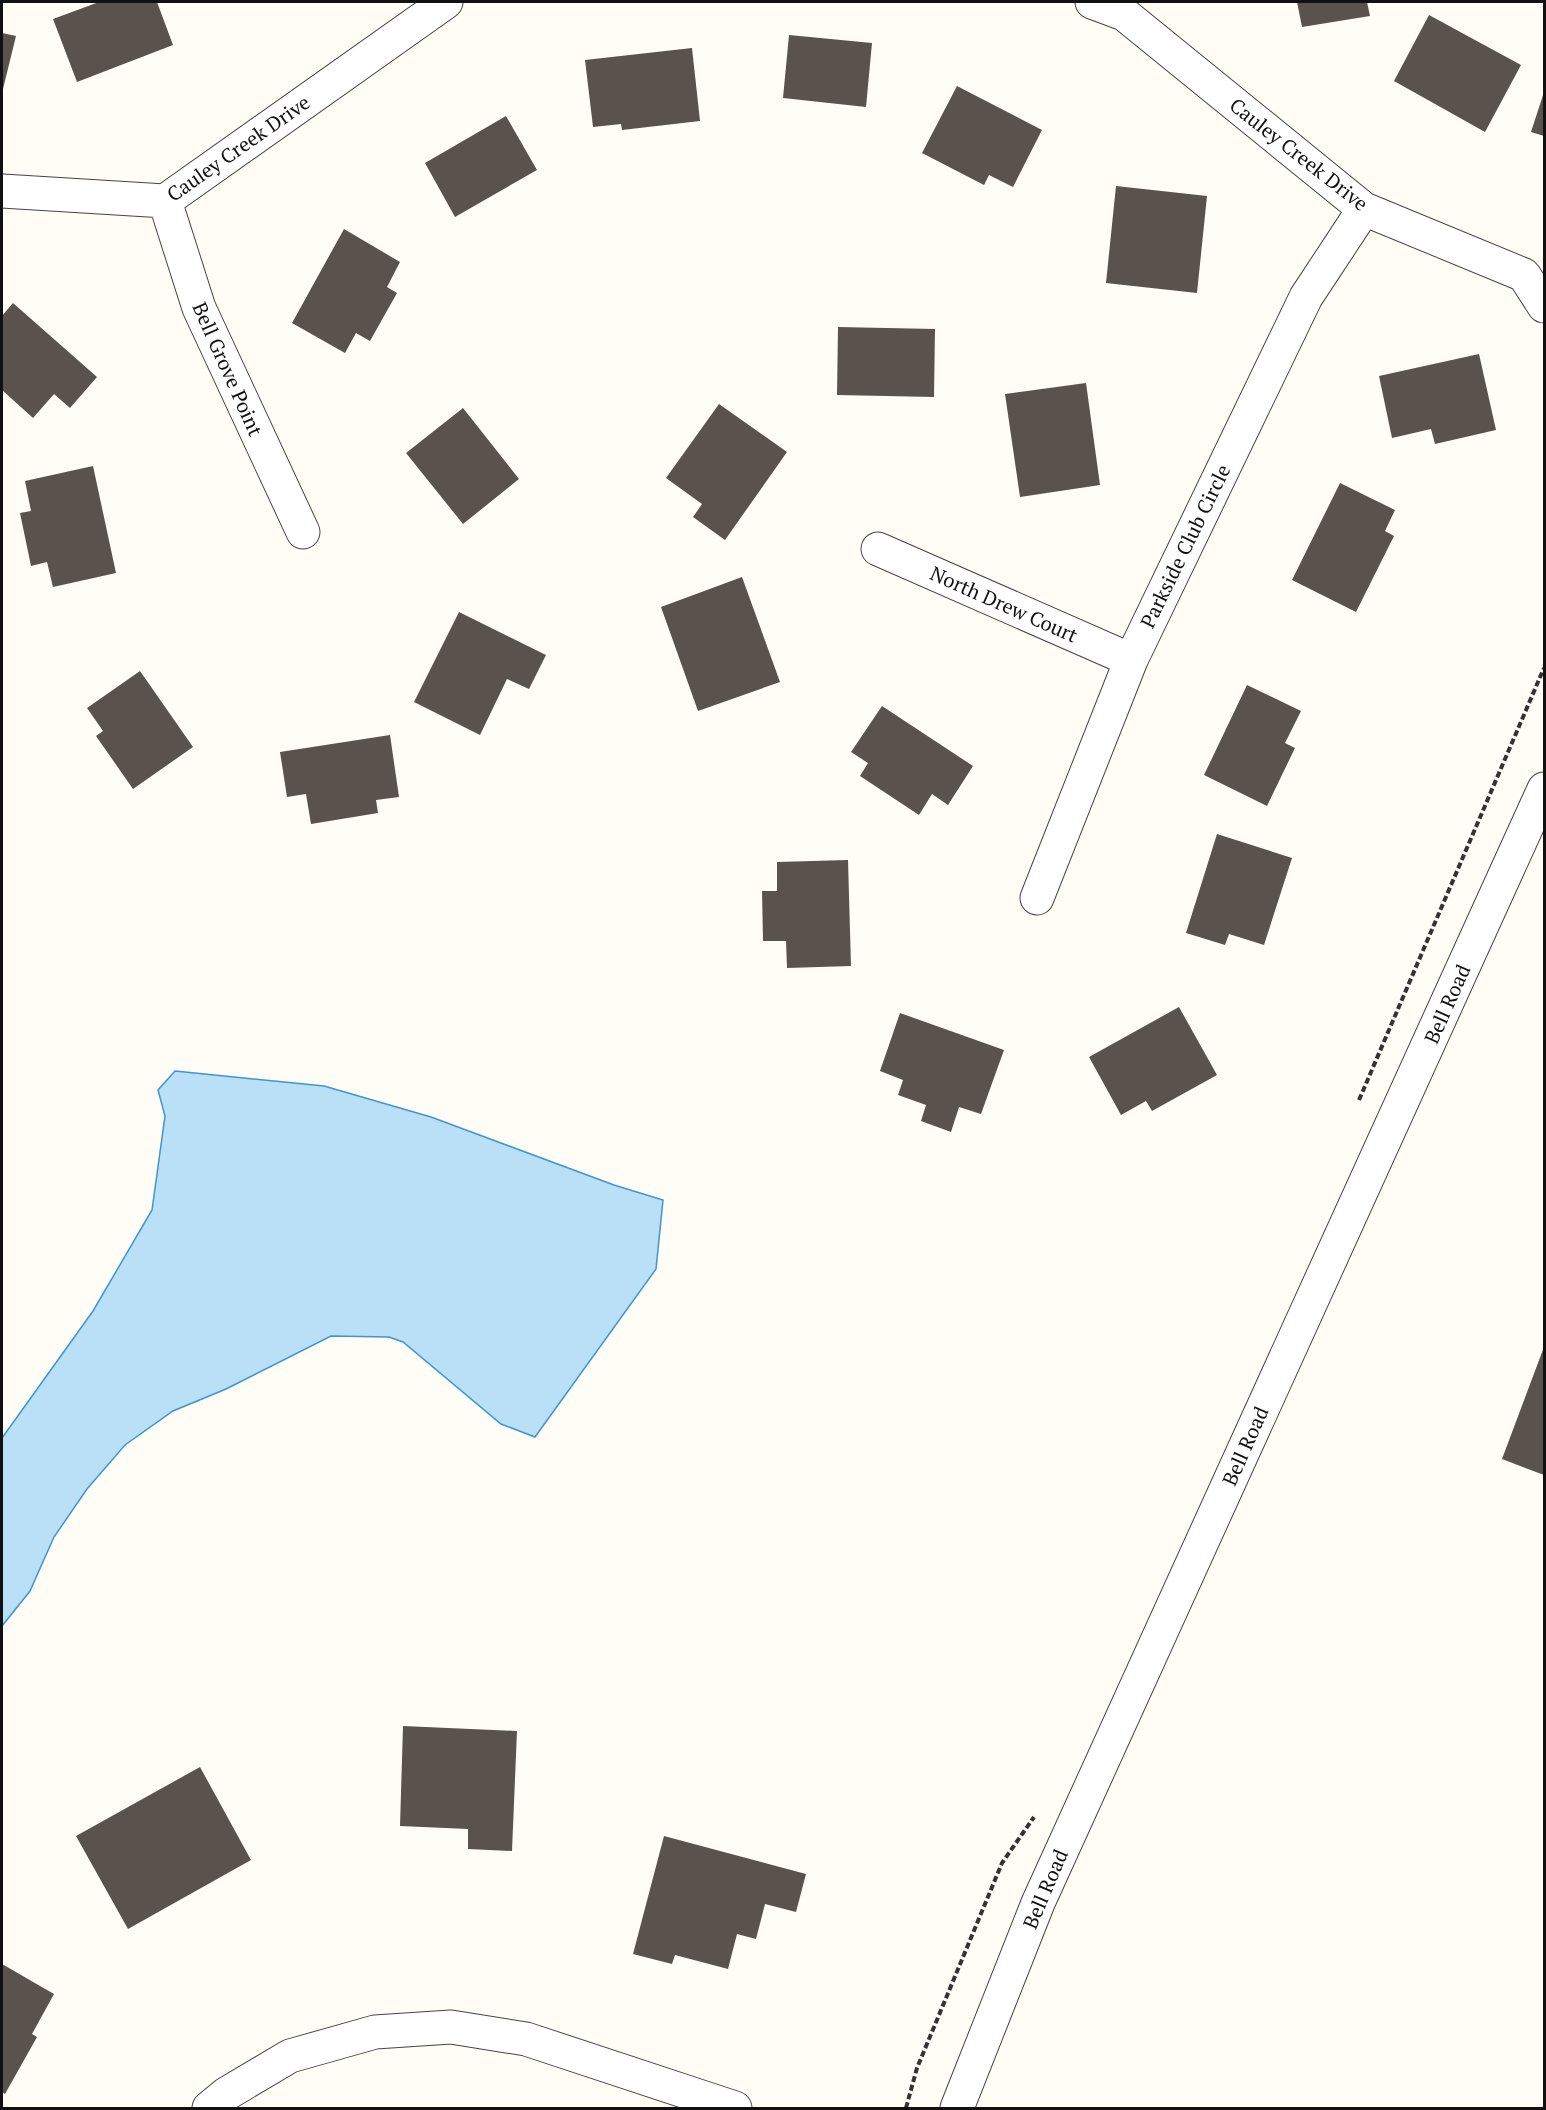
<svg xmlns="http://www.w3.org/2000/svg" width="1546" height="2110" viewBox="0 0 1546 2110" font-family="'PT Serif',serif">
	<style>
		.water { fill: #b9e0f7; stroke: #3f96cf; stroke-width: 1.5 }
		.building { fill: #5a524d }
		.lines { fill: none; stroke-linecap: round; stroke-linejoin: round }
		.minor-casing { stroke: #444; stroke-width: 35 }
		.path { stroke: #333; stroke-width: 4; stroke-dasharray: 6 3; stroke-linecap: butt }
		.minor { stroke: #fff; stroke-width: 33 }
		.labels { text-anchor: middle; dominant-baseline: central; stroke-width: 6; stroke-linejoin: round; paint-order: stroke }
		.street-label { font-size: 20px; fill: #111; stroke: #fff }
	</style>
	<rect width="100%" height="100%" fill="#fffdf5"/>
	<!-- water -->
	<path class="water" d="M175 1071 324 1086 431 1117 614 1185 663 1200 656 1269 535 1437 501 1424 403 1342 389 1337 331 1336 226 1389 173 1411 125 1445 87 1489 54 1537 30 1591 2 1626V1438L93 1311 152 1210 165 1116 158 1090Z"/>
	<!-- building -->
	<path class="building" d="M99 2H157L173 45 77 82 53 19Z
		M1297 2H1367L1370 16 1302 27Z
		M1429 15 1521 65 1485 132 1394 81Z
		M2 33 16 36 2 93Z
		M789 35 872 43 866 107 783 98Z
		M692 48 700 121 622 130 621 124 593 127 585 60Z
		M957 86 1042 130 1013 187 989 175 984 185 922 153Z
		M1544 92V136L1531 132Z
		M506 116 537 170 455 217 425 163Z
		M1116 186 1207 196 1197 293 1106 283Z
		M344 229 400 262 387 287 397 293 370 341 356 333 345 353 292 323Z
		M13 303 97 377 70 408 54 394 33 418 2 390V316Z
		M838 327 935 329 934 397 837 395Z
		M1479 354 1496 430 1435 444 1431 429 1392 438 1379 376Z
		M1086 383 1100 485 1020 497 1005 394Z
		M719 404 787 452 725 540 693 517 702 504 666 478Z
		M463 408 519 479 463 524 406 453Z
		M93 466 116 573 53 587 47 562 31 566 20 513 31 511 25 481Z
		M1340 483 1395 510 1385 531 1394 536 1356 612 1292 580Z
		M742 577 780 682 698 711 661 607Z
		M459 612 546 655 529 689 507 679 480 735 414 702Z
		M140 671 193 747 133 789 96 736 103 731 87 708Z
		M1247 685 1301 711 1285 743 1295 748 1267 806 1204 775Z
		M882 706 973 766 948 805 932 794 919 815 860 776 868 763 851 752Z
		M390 735 399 797 376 800 378 813 311 824 306 794 287 797 280 752Z
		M1217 834 1292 858 1264 945 1229 934 1225 945 1186 933Z
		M848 860 851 966 787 968 786 941H763L762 891H777V862Z
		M1179 1007 1217 1075 1152 1111 1146 1101 1121 1115 1089 1057Z
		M900 1013 1004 1050 981 1114 959 1107 951 1132 921 1121 926 1105 898 1095 903 1080 880 1071Z
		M1544 1347V1475L1502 1459Z
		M403 1726 517 1731 512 1851 468 1849V1829L400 1826Z
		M200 1767 251 1860 128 1929 76 1836Z
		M664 1836 806 1874 796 1912 765 1904 756 1939 737 1934 728 1969 675 1955 672 1964 633 1954Z
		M2 1964 54 1994 32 2034 37 2037 5 2094 2 2092Z"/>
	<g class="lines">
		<!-- minor casing -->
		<g class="minor-casing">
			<path id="minor" d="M1092 2 1124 14 1364 209 1524 275 1544 306
				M2 191 165 201 446 2
				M165 201 199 308 303 532
				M878 549 1131 660
				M1037 898 1131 660 1306 297 1364 209
				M209 2108 226 2094 290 2056 375 2032 451 2027 526 2039 735 2108
				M957 2108 1038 1903 1544 789"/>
		</g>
		<!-- path -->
		<path class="path" d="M1359 1100 1544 668
			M906 2108 917 2068 1002 1863 1034 1817"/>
		<!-- minor -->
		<use href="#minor" class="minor"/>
	</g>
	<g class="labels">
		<!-- street labels -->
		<g class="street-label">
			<text transform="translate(238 148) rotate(-35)">Cauley Creek Drive</text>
			<text transform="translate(1299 154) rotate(38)">Cauley Creek Drive</text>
			<text transform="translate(228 369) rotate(66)">Bell Grove Point</text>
			<text transform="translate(1185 546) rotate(-64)">Parkside Club Circle</text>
			<text transform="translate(1004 604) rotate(24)">North Drew Court</text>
			<text transform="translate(1447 1004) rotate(-66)">Bell Road</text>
			<text transform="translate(1245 1446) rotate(-66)">Bell Road</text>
			<text transform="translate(1045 1889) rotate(-67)">Bell Road</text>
		</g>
	</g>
	<!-- border -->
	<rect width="1546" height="2110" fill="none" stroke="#111111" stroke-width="6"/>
</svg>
